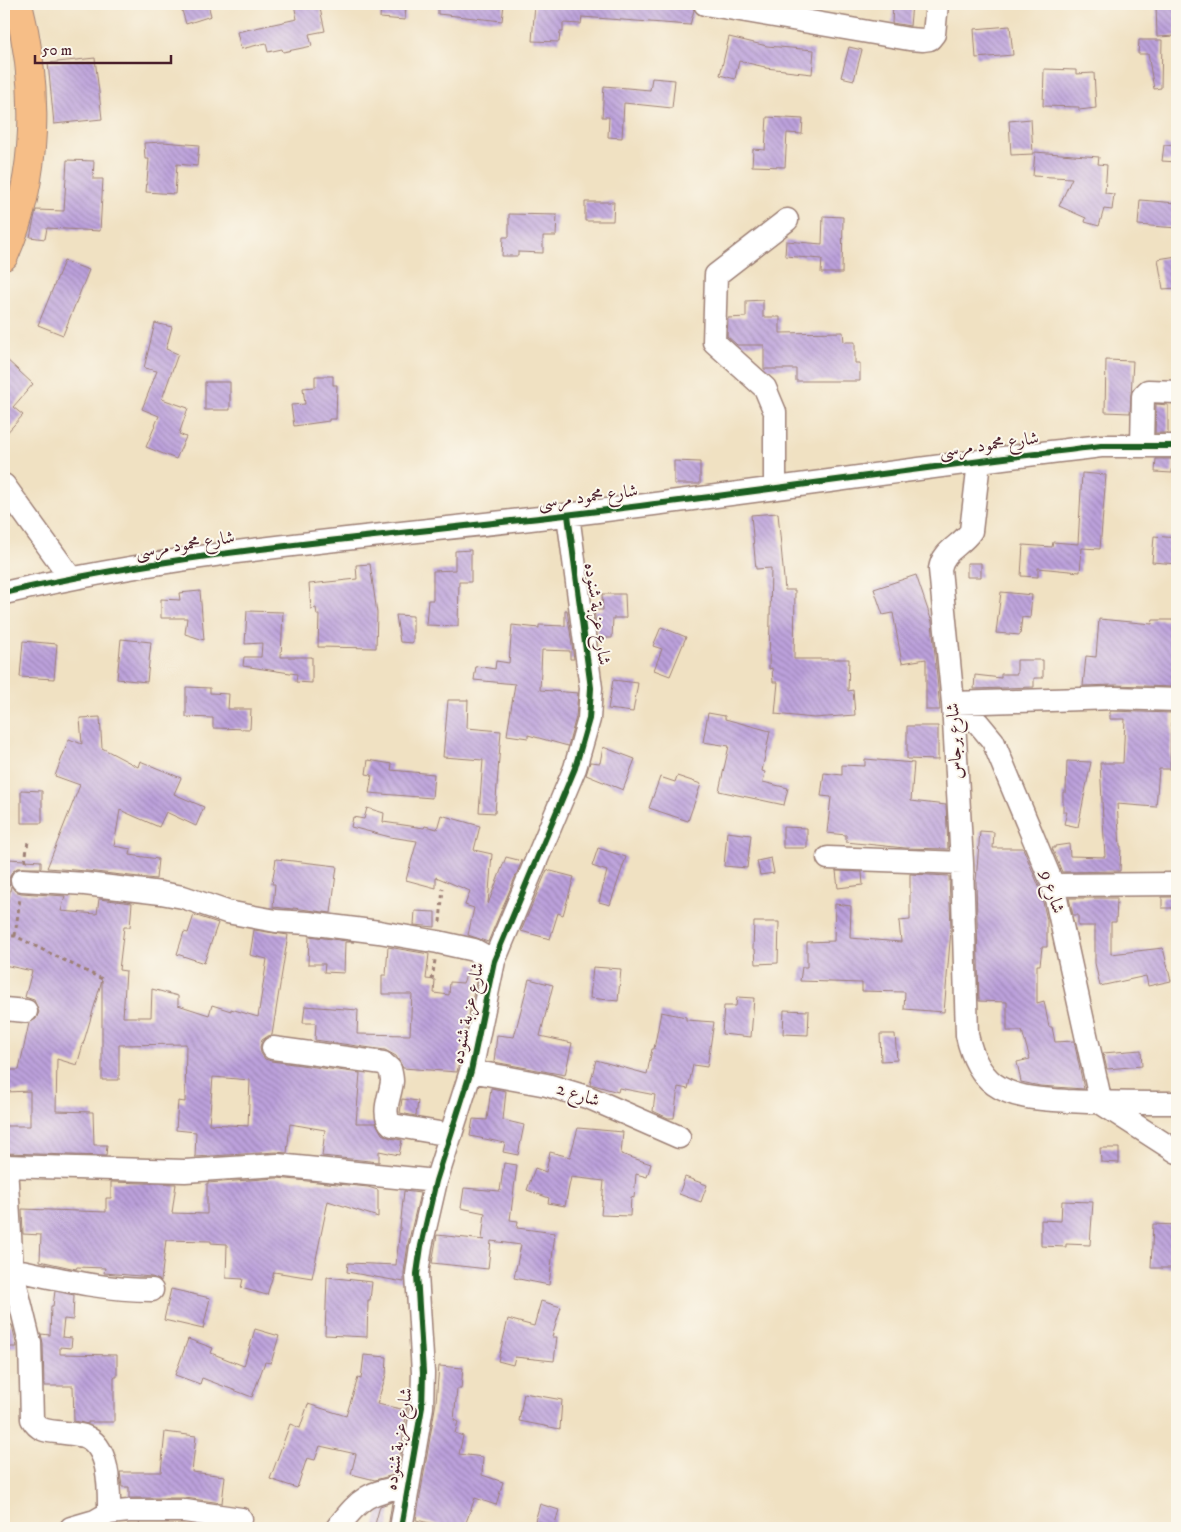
<svg xmlns="http://www.w3.org/2000/svg" width="1181" height="1532" viewBox="0 0 1181 1532" font-family="'IM FELL DW Pica',Amiri,serif">
	<style>
		.building { fill: url(#building-back-hatch); fill-rule: evenodd }
		.lines { fill: none; stroke-linecap: round; stroke-linejoin: round }
		.minor-casing { stroke: #9d8076; stroke-width: 25 }
		.primary-casing { stroke: #9d8076; stroke-width: 30 }
		.path { stroke: #9d8076; stroke-width: 3; stroke-dasharray: 4 4; stroke-linecap: butt }
		.minor { stroke: #fff; stroke-width: 22 }
		.primary { stroke: #f6be87; stroke-width: 28 }
		.cycleway-casing { stroke: #fbf7ec; stroke-width: 9 }
		.cycleway { stroke: #1b5e20; stroke-width: 6 }
		.labels { text-anchor: middle; dominant-baseline: central; stroke-width: 4; stroke-linejoin: round; paint-order: stroke }
		.street-label { font-size: 18px; fill: #4a1f2b; stroke: #fbf7ec }
	</style>
	<defs>
		<pattern id="building-back-hatch" width="6" height="6" patternUnits="userSpaceOnUse" patternTransform="scale(1.25)"><rect width="6" height="6" fill="#bca1dc"/><path d="M-1 5l2 2M0 0l6 6M5-1l2 2" fill="none" stroke="#9b83b3"/></pattern>
	</defs>
	<rect width="100%" height="100%" fill="#fbf7ec"/>
	<filter id="ink" filterUnits="userSpaceOnUse"><feTurbulence type="fractalNoise" baseFrequency=".02" numOctaves="2"/><feDisplacementMap in="SourceGraphic" scale="10" xChannelSelector="R" yChannelSelector="G"/><feConvolveMatrix kernelMatrix="1 2 1 2 8 2 1 2 1" color-interpolation-filters="sRGB"/></filter>
	<filter id="wash" filterUnits="userSpaceOnUse"><feTurbulence type="fractalNoise" baseFrequency=".0096" numOctaves="4" result="noise"/><feDisplacementMap in="SourceGraphic" scale="20" xChannelSelector="R" yChannelSelector="G"/><feGaussianBlur stdDeviation="1.12" result="paint"/><feColorMatrix in="noise" values="0 0 0 0 0 0 0 0 0 0 0 0 0 0 0 0 0 1.4 0 .05"/><feComposite in="paint" operator="in"/></filter>
	<g filter="url(#wash)">
		<rect width="100%" height="100%" fill="#f0e1c2"/>
		<g id="blocks">
			<!-- building -->
			<path class="building" d="M191 4H208L211 16 186 24 181 7Z
				M294 4H319L325 31 309 34 312 46 283 52 282 49 268 52 266 43 241 49 237 32 297 19Z
				M381 4H406L405 20 380 18Z
				M438 4H504L502 21 438 14Z
				M535 4H616L658 6V4H692L694 10 690 25 582 17 581 24 563 23V32H560L559 42 532 41Z
				M893 4H912L910 26 892 23Z
				M1156 4H1177L1176 36 1157 37Z
				M1010 26 1013 55 976 58 974 29Z
				M729 37 767 46 814 50 812 74 785 71V70L765 68V67L739 61 735 79 720 75Z
				M1139 40H1162L1161 88 1154 89 1148 54H1138Z
				M849 47 862 50 854 80 841 77Z
				M95 58 102 119 54 124 48 63Z
				M1044 69 1076 70V74L1094 73 1096 108 1079 110V107L1043 106Z
				M652 78 675 80 672 108 624 103 622 138 608 137 609 117H602L604 86 650 90Z
				M767 117 803 119 802 134 787 133 785 167 752 166 753 149 765 150Z
				M1031 119 1033 154 1011 155 1009 121Z
				M163 142 199 145 197 166 177 164 175 194 146 192 149 159H145L144 143Z
				M1164 145 1177 146V162L1162 161Z
				M1035 152 1099 157 1098 164 1107 165 1105 193 1114 194 1112 210 1104 209 1099 226 1085 222 1086 218 1059 206 1072 178 1033 176Z
				M67 160 94 161 93 179H103L100 231 47 228 45 239 30 237 36 210 64 211Z
				M1140 200 1177 203V228L1138 225Z
				M585 202H614L613 221H585Z
				M509 214 557 215 556 236H543V253L518 252V256H502L503 237H509Z
				M823 216 843 217 842 273H821L822 259 785 256 786 241 822 244Z
				M1177 256V288L1163 289 1158 259Z
				M64 261 89 270 63 335 38 325Z
				M763 300V317H780V333L843 332 844 342H855V363H860V381H796V369H764V345H737L727 336 728 318 746 317V301Z
				M155 323 172 327 166 349 178 354 162 399 188 408 179 434 186 437 176 459 146 447 159 416 142 409 157 371 144 368Z
				M4 357 33 384 13 407 23 415 4 436Z
				M1106 360 1133 361 1130 413 1105 412Z
				M315 376H333V385H337L336 419H329V421L294 426 291 405 305 404 303 388 315 387Z
				M205 382H230V410H205Z
				M1156 404 1168 405V433H1155Z
				M1156 459H1173L1172 473 1155 472Z
				M674 461 700 462V484H674Z
				M1082 473 1106 475 1100 549 1082 548 1080 572 1038 568V577L1021 576 1023 545 1052 547 1053 542 1078 544Z
				M778 513 785 590H795L794 659H849L848 691 853 690 855 715 814 718 775 714 778 682H773L772 668 769 669 771 568 756 569 751 515Z
				M1154 536 1177 538V564L1152 562Z
				M471 550V582H459L458 626 426 625 428 600H433V571L455 570V551Z
				M967 563H981V577H967Z
				M370 564 377 613 376 648 318 647 319 615H317L316 608 311 609 309 584 357 579 356 565Z
				M916 575 932 622 940 710H926V659L902 663 893 613 883 615 874 589Z
				M200 591 204 640 185 634 187 618H161V599L180 600 179 593Z
				M1001 592 1032 595 1030 618 1022 617 1020 635 996 633Z
				M602 594H625L626 618H613L612 638H598L594 610H603Z
				M565 610H567L574 659H570V651L542 650 540 690 578 693 576 717 568 746 528 735V738L507 735 515 684 474 680 476 666 495 669 496 661 509 663 512 625 539 628V625L565 626Z
				M247 611 283 612 281 657H312V683L296 682 297 674 243 666 244 657H261L262 643 245 644Z
				M396 615 413 616V643L400 642Z
				M1099 619 1152 624 1153 620H1175L1174 660H1177L1176 678H1174L1173 687 1115 685 1083 686 1086 656 1096 657Z
				M661 627 686 637 670 676 654 670 662 649 653 646Z
				M121 639 151 642 147 682 117 679Z
				M23 641 57 644 54 679 20 677Z
				M1017 660H1043V678H1034V687L974 689 975 675 1001 678V674H1017Z
				M613 680 638 683 633 712 608 709Z
				M186 687 210 688V693L229 694 228 709H251L250 729 213 728V718L186 717Z
				M448 700H468L467 728 501 731 495 813 479 812 483 760 443 757Z
				M1110 711 1172 713 1170 769H1159L1156 807 1117 804 1120 846H1121L1120 871 1062 872 1052 848H1055V846L1069 844 1070 856 1105 857 1100 763H1123L1125 719H1110Z
				M708 713 725 716V719L770 731 762 771 765 772 763 782 788 788 784 805 719 791 729 746 703 742Z
				M100 717 102 748 138 767 140 761 181 778 174 794 204 807 196 826 166 812 159 827 120 810 114 846 131 849 130 855 158 859 156 879 87 871 47 868 80 785 55 776 69 739 82 744 80 718Z
				M907 726H938V760L907 759Z
				M603 747 635 759 623 790 586 775 590 762 600 763Z
				M865 759 914 763 911 801 946 805 948 849 905 848 846 842V835L827 833 831 797 821 796 824 773 842 775V765L865 766Z
				M368 760 392 764 391 770 434 774 432 798 369 793 372 775 366 774Z
				M1067 761 1091 762 1078 827 1064 824 1067 812H1063V792H1066Z
				M677 776 701 784 688 821 649 808 660 777 675 782Z
				M21 790 42 791V823H21Z
				M367 808 384 813 383 822 424 828 425 826 437 829 441 815 480 826 474 850 492 854 488 904 506 857 522 861 488 942 468 935 474 908 465 905 470 891 436 877V888L406 880 417 841 390 837 351 827 353 817 364 819Z
				M783 827 807 828V848H783Z
				M980 831 994 832 993 848H1023L1040 889 1047 920V947H1042L1040 965H1037V1003L1044 1001 1049 1027H1052L1055 1042 1074 1041 1084 1089 1040 1086 1021 1082 1017 1062 1030 1059 1022 1031H1007V1002L979 1001 976 881Z
				M727 832 751 835 747 868 724 866Z
				M598 848 626 857 610 905 599 902 607 871 592 866Z
				M771 858 774 873 760 875 757 861Z
				M8 859 41 861V868H17L11 873 9 879 10 885 6 884Z
				M276 859 337 866 331 913 293 908V909L273 907 275 884H272Z
				M547 870 574 877 563 915 558 913 550 939 521 931Z
				M836 871 862 872 863 885 838 888Z
				M910 874 949 876 951 930 944 1012 904 1009 905 992 862 991V983L800 981 802 967H807V942L834 941 835 904 851 906 850 938 901 942 899 921 910 920Z
				M11 886 15 891 21 893 65 896 61 911 97 914 99 899 132 903 130 927H124L119 970 126 971 123 1017H151L152 989 178 996V1005L209 1015 212 1005 231 1011V1009L258 1017 267 959 250 955 254 930 288 935 272 1035 268 1036 262 1040 260 1047 261 1053 265 1059 271 1061 360 1073 356 1123H376L382 1134 390 1138 402 1140 399 1155 379 1151V1162L322 1156 325 1130 290 1124 287 1153 276 1152 195 1157 196 1132 176 1130 178 1101 185 1102 186 1044 119 1045V1080H102V980L77 1065 57 1059 56 1111 93 1112 94 1145H107L106 1156 4 1153V1126H30V1091L6 1092V1070H19L29 1023 36 1019 39 1012 34 1000 25 997 32 971 4 965V921ZM213 1077 250 1080 248 1126 209 1124Z
				M1162 897H1177V908H1162Z
				M1069 898H1117L1116 922H1111V954L1163 948 1171 981 1148 986 1146 976 1100 986 1095 963V926H1078V915H1073Z
				M415 911 435 912V927L414 925Z
				M194 915 218 923 204 963 177 954 184 932 188 933Z
				M754 922H779L778 963 756 964 755 949H753Z
				M309 936 354 942H345L344 973 324 972 325 964H308Z
				M388 947 429 954 426 979 435 980 434 993 449 995 450 982 463 983 471 963 479 968 457 1072 403 1068 396 1056 385 1050 315 1040 316 1023H303L305 1006 358 1010 357 1034 410 1035 412 994H382V975H386Z
				M593 967 621 969 618 1001 590 998Z
				M529 979 553 985 540 1036 572 1043 565 1075 494 1062 497 1035 514 1037Z
				M737 997 754 998 751 1037 722 1034 724 1006H736Z
				M784 1010 809 1011 808 1035 783 1034Z
				M661 1012 686 1017V1020L714 1022 707 1067 693 1065 688 1089 678 1087 674 1118H668L653 1111 655 1095 619 1088 618 1092 590 1084 596 1060 647 1074 652 1049H654Z
				M880 1034H895L897 1060 881 1061Z
				M1141 1050 1142 1066 1107 1069 1103 1053Z
				M491 1088 506 1091 503 1120 524 1125 518 1155 503 1152 505 1143 470 1136 473 1119 487 1120Z
				M402 1099 418 1101 416 1116 400 1113Z
				M578 1128 623 1132 621 1154 651 1164 647 1177 636 1174 634 1198 631 1197 630 1216 601 1215 604 1181 571 1177 565 1206 548 1203 549 1198 527 1190 535 1168 546 1172 550 1152 570 1157Z
				M1100 1148H1119V1163L1101 1162Z
				M504 1163 517 1165 510 1220 518 1221 517 1228 555 1233 549 1285 514 1278 521 1245 491 1241 488 1269 432 1263 437 1235 485 1240 482 1239 485 1213 461 1208 464 1188 500 1191Z
				M685 1177 707 1185 701 1202 679 1194Z
				M277 1178 368 1187 378 1190V1217L328 1201 312 1278 274 1272 267 1295 241 1288 243 1279 226 1278 227 1244 211 1243V1241L166 1240 161 1281 152 1277 104 1273 105 1268 77 1267 76 1269 40 1261 41 1235 23 1234 22 1209 106 1212V1198H111V1182L176 1184 172 1213 207 1214V1183Z
				M404 1191 420 1193 408 1244 404 1272V1282L347 1272 348 1263 396 1265Z
				M1062 1201 1093 1202 1090 1245 1066 1244V1247L1041 1246V1220L1061 1221Z
				M1153 1224 1177 1225V1268H1151Z
				M327 1277 372 1282 370 1300H368L367 1337 325 1335Z
				M171 1289 210 1298 203 1329 164 1320Z
				M55 1291 74 1295 73 1320 64 1319 62 1337 72 1338 71 1348 60 1347V1354L117 1355V1377H114V1422H88V1424L74 1421 73 1386H44L43 1343 41 1334 50 1335 51 1306H53Z
				M541 1301 561 1307 552 1337H557L554 1361 515 1357 513 1365 498 1361 508 1319 534 1326Z
				M4 1325H12L17 1347H4Z
				M255 1329 279 1336 271 1363 265 1362 252 1397 202 1378 200 1384 175 1375 188 1339 213 1348 211 1353 244 1366Z
				M364 1355 387 1357 386 1375 377 1404 406 1410 409 1397 397 1474 375 1480 351 1474 356 1454 320 1446 315 1460 307 1458 297 1488 270 1479 290 1424 300 1428 308 1404 346 1416 358 1378 361 1379Z
				M439 1366 463 1368 461 1389H457L454 1420 458 1422 455 1433 463 1436 459 1454 483 1457 482 1475 503 1482 496 1505 475 1498 464 1528H453L416 1520 436 1402Z
				M524 1393 562 1400 560 1429 519 1421Z
				M165 1432 196 1436 192 1472 225 1476 222 1503 185 1498H129V1487H122L120 1472H161Z
				M392 1502 388 1528H374L380 1506Z
				M540 1504 559 1510 554 1527 535 1521Z"/>
		</g>
	</g>
	<g filter="url(#ink)">
		<use href="#blocks" fill-opacity="0" stroke="#9d8076" stroke-width="1"/>
		<g class="lines">
			<!-- minor casing -->
			<g class="minor-casing">
				<path id="minor" d="M705 4 909 39 923 40 930 39 934 34 937 4
					M1142 445 1143 396 1148 391 1177 392
					M979 462 971 531C961 546 943 550 940 569L953 703 962 863 967 1035C971 1053 978 1072 994 1084 1015 1099 1041 1099 1067 1101 1104 1103 1140 1103 1177 1103
					M4 485 71 578
					M775 488V412L765 388 714 342 716 275 787 220
					M4 593C188 550 378 537 565 515 744 494 922 467 1101 446H1177
					M953 703 978 723 993 741 1053 885 1101 1103 1177 1152
					M953 703 1115 698 1177 700
					M828 858 962 863
					M22 880 85 884 161 893 183 897 227 912 276 921 308 923 379 932 438 942 474 950 494 961
					M1053 885 1177 884
					M4 1009 26 1011
					M273 1048 383 1063 390 1069C391 1073 392 1077 392 1081 391 1095 380 1114 392 1125L451 1135
					M471 1071 547 1085 590 1098 679 1137
					M4 1166 185 1171 277 1165 436 1181
					M6 1166 12 1269 30 1343 32 1419C38 1430 46 1431 57 1432 66 1433 76 1434 84 1436 111 1446 109 1491 109 1513
					M12 1269C59 1279 104 1290 152 1290
					M71 1528 95 1521 109 1513 129 1511H185L241 1519
					M337 1528C363 1495 367 1494 408 1485
					M401 1528 422 1407 423 1373 417 1274 421 1246 436 1181 471 1071 494 961 575 768 589 719 591 688 568 515"/>
			</g>
			<!-- primary casing -->
			<g class="primary-casing">
				<path id="primary" d="M4 256C39 177 39 86 18 4"/>
			</g>
			<!-- path -->
			<path class="path" d="M25 862 28 841
				M440 922 443 888
				M4 936H15L104 980
				M15 936 20 898
				M432 980 435 960"/>
			<!-- minor -->
			<use href="#minor" class="minor"/>
			<!-- primary -->
			<use href="#primary" class="primary"/>
			<!-- cycleway casing -->
			<g class="cycleway-casing">
				<path id="cycleway" d="M4 593C188 550 378 537 565 515 744 494 922 467 1101 446H1177
					M401 1528 422 1407 423 1373 417 1274 421 1246 436 1181 471 1071 494 961 575 768 589 719 591 688 568 515"/>
			</g>
			<!-- cycleway -->
			<use href="#cycleway" class="cycleway"/>
		</g>
	</g>
	<g class="labels">
		<!-- street labels -->
		<g class="street-label">
			<text transform="translate(989 445) rotate(-8)">شارع محمود مرسى</text>
			<text transform="translate(588 497) rotate(-7)">شارع محمود مرسى</text>
			<text transform="translate(185 545) rotate(-9)">شارع محمود مرسى</text>
			<text transform="translate(597 614) rotate(82)">شارع عزبة شنوده</text>
			<text transform="translate(955 741) rotate(-93)">شارع برجاس</text>
			<text transform="translate(1052 892) rotate(73)">شارع 9</text>
			<text transform="translate(468 1013) rotate(-78)">شارع عزبة شنوده</text>
			<text transform="translate(578 1095) rotate(18)">شارع 2</text>
			<text transform="translate(399 1439) rotate(-81)">شارع عزبة شنوده</text>
		</g>
	</g>
	<!-- margin -->
	<rect width="1181" height="1532" fill="none" stroke="#fbf7ec" stroke-width="20"/>
	<!-- scale -->
	<path d="M35 55v8h136v-8" fill="none" stroke="#4a1f2b" stroke-width="2.5"/>
	<text x="42" y="55" font-size="15" fill="#4a1f2b" stroke="#fbf7ec" stroke-width="4" paint-order="stroke">50 m</text>
</svg>
